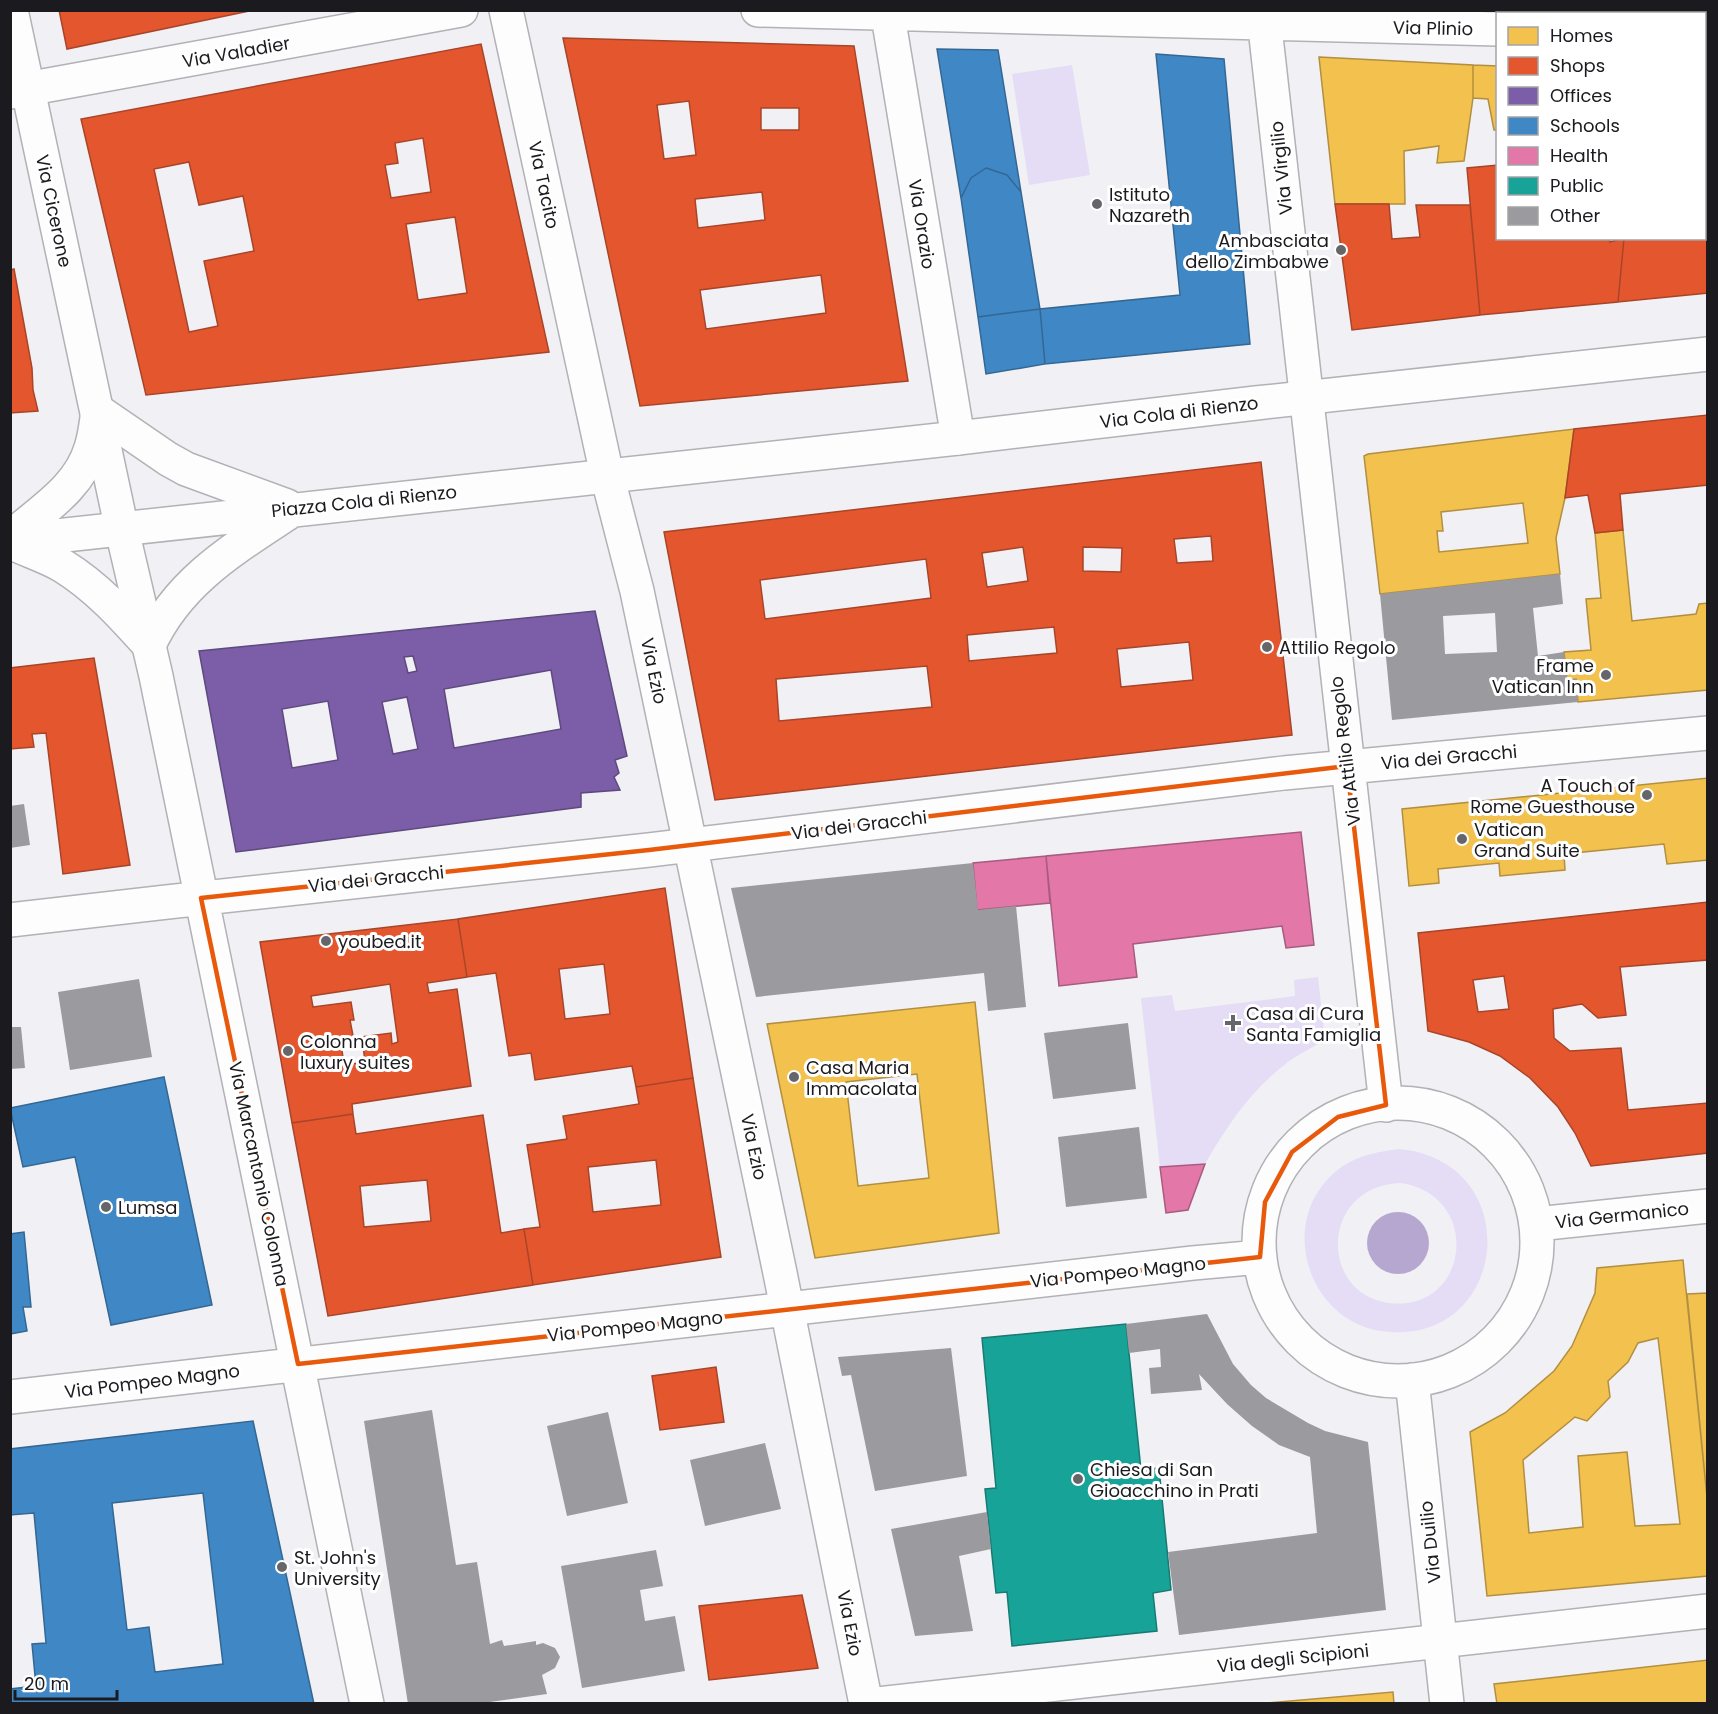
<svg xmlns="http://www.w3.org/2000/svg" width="1718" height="1714" viewBox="0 0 1718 1714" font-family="Poppins,sans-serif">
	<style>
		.green { fill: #e4ddf5; fill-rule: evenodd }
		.water { fill: #b6a7d0 }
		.homes { fill: #f2c14e; stroke: #b28f40; stroke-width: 1.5; fill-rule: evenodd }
		.shops { fill: #e4572e; stroke: #a84529; stroke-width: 1.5; fill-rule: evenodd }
		.offices { fill: #7b5ea7; stroke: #5e4a7e; stroke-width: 1.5; fill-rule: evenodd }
		.schools { fill: #3f88c5; stroke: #346793; stroke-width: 1.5; fill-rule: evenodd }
		.health { fill: #e377a8; stroke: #a75b7f; stroke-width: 1.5 }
		.public { fill: #17a398; stroke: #187a73; stroke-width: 1.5 }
		.building { fill: #9b9a9e; fill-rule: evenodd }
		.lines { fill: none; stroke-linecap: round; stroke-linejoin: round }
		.minor-casing { stroke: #b2b1b5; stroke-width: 36 }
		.major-casing { stroke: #b2b1b5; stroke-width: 36 }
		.minor { stroke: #fdfdfe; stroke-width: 33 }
		.major { stroke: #fdfdfe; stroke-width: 33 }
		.marked { fill: none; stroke: #e8590c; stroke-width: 4.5; stroke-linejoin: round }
		.poi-dot { fill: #666569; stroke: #fff; stroke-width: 2 }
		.labels { text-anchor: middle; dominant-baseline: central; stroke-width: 6; stroke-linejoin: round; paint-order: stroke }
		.street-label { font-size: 18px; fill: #1b1a1e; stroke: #fff }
		.poi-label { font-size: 18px; fill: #1b1a1e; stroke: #fff; text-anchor: start }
	</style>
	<rect width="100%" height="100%" fill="#f1f0f5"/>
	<!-- green -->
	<path class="green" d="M1072 65 1090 175 1029 185 1012 74Z
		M1318 977 1325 1040C1313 1047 1299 1054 1288 1062 1251 1090 1228 1124 1205 1164L1160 1167 1141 998 1172 995 1175 1011 1295 996 1294 980Z
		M1399 1149C1526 1161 1510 1339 1391 1332 1306 1328 1272 1215 1343 1166 1361 1154 1379 1152 1399 1149ZM1401 1183C1484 1196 1469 1313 1389 1303 1317 1293 1321 1185 1401 1183Z"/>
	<!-- water -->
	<path class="water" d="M1367 1243a31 31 0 1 1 62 0a31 31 0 1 1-62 0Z"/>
	<!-- homes -->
	<path class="homes" d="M1319 57 1473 65V98L1464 161 1437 163 1439 146 1404 151 1405 204H1335Z
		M1473 65 1498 66V130H1494L1488 99 1473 98Z
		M1574 429 1565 498 1556 538 1560 574 1380 594 1364 456 1368 454ZM1523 503 1528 543 1439 552 1437 531H1443L1441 512Z
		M1623 530 1632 621 1696 614 1699 604 1708 603V690L1578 702 1576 679 1567 680 1564 652 1591 650 1586 599 1601 598 1595 533Z
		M1708 778V860L1667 864 1664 844 1564 854 1565 870 1500 876 1499 863 1438 869 1439 883 1409 886 1402 809Z
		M975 1002 999 1233 815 1258 767 1024ZM917 1074 929 1178 858 1186 846 1082Z
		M1683 1260 1708 1507V1576L1487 1596 1470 1432 1505 1413 1554 1371 1572 1346 1595 1293 1597 1268ZM1658 1338 1680 1524 1635 1526 1627 1452 1578 1456 1583 1527 1529 1533 1523 1460 1575 1417 1587 1421 1610 1397 1608 1381 1628 1362 1638 1343Z
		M1708 1293V1507L1687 1294Z
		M1708 1660V1704H1497L1494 1684Z
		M1393 1692 1394 1704 1267 1703Z"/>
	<!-- shops -->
	<path class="shops" d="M59 10H254L67 49Z
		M563 38 854 46 908 381 640 406ZM689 101 696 155 664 159 657 105ZM761 108H799V130H761ZM762 192 765 220 698 228 695 199ZM821 275 826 313 706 329 700 290Z
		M481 44 549 352 146 395 81 119ZM423 138 431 192 391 198 385 165 398 163 395 143ZM189 162 199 205 243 196 254 251 204 261 218 326 189 332 154 169ZM455 217 467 293 418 300 406 224Z
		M1704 71 1708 72V293L1618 302 1624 238H1704Z
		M1498 165V238H1609L1610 242 1624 238 1618 302 1480 315 1467 168Z
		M1335 204H1389L1392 239 1420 237 1416 205H1470L1480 315 1352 330Z
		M14 269 32 368 33 390 38 411 10 413V270Z
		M1708 415V485L1620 494 1623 530 1595 533 1588 495 1565 498 1574 429Z
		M1261 462 1292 735 715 800 664 532ZM1211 536 1213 561 1177 563 1174 539ZM1023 547 1028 581 987 587 982 553ZM1083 547 1122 548 1121 572 1083 571ZM926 559 931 598 765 619 760 580ZM1054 627 1057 653 969 661 967 635ZM1189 642 1193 680 1121 687 1117 649ZM927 666 932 707 779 721 776 679Z
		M94 658 130 865 63 874 46 733 32 734 34 747 10 749V668Z
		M665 888 693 1078 636 1087 632 1066 535 1080 531 1053 509 1056 496 973 467 977 458 919ZM604 964 610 1014 565 1019 559 969Z
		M1708 902V960L1620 967 1626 1015 1598 1018 1582 1004 1553 1009 1554 1038 1570 1051 1621 1048 1628 1110 1708 1103V1153L1591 1166 1575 1133 1558 1107 1530 1078 1500 1056 1469 1042 1428 1031 1418 933ZM1504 976 1509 1009 1478 1012 1473 980Z
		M458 919 467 977 427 983 429 993 457 989 471 1086 352 1104 353 1114 292 1123 260 942ZM390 984 398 1042 392 1044 391 1033 362 1037 365 1062 344 1065 341 1043 354 1041 350 1020H354L351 1002 313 1007 311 996Z
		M693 1078 721 1257 533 1285 524 1229 540 1227 527 1145 567 1139 563 1116 639 1104 636 1087ZM656 1160 661 1205 593 1212 588 1167Z
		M353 1114 356 1134 483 1115 501 1233 524 1229 533 1285 328 1316 292 1123ZM427 1180 431 1221 364 1227 360 1186Z
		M716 1367 724 1422 660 1430 652 1376Z
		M802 1595 818 1668 709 1680 699 1606Z"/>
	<!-- offices -->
	<path class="offices" d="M595 611 627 756 615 760 619 773 614 777 620 790 581 793V807L236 852 199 651ZM413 656 417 671 408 673 404 657ZM551 670 561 729 454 748 444 689ZM407 697 418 749 393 754 382 702ZM328 701 338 760 292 768 282 709Z"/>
	<!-- schools -->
	<path class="schools" d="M937 49 998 50 1021 192 1007 175 986 168 971 178 961 198Z
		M1156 54 1224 59 1250 344 1045 364 1040 309 1180 295Z
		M986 168 1007 175 1021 192 1040 309 978 317 961 198 971 178Z
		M1040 309 1045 364 986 374 978 317Z
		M164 1077 212 1305 111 1325 75 1157 23 1167 10 1108Z
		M24 1232 31 1307H23L27 1331 10 1334V1234Z
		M253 1421 314 1704H10V1689L36 1686 32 1644 46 1643 34 1513 10 1515V1449ZM203 1493 223 1664 155 1672 149 1627 127 1630 112 1503Z"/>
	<!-- health -->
	<path class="health" d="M1301 832 1314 945 1286 948 1282 926 1133 944 1137 977 1059 986 1046 856Z
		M1046 856 1050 903 977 910 973 863Z
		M1205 1164 1188 1210 1166 1213 1160 1167Z"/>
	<!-- public -->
	<path class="public" d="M1126 1324 1141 1470 1159 1468 1171 1590 1153 1593 1157 1631 1012 1646 1007 1592 996 1593 985 1489 996 1488 982 1338Z"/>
	<!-- building -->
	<path class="building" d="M1560 574 1563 604 1533 608 1538 656 1564 652 1567 680 1576 679 1578 702 1392 720 1380 594ZM1495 613 1497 652 1445 654 1443 616Z
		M24 804 30 845 10 848V806Z
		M973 863 978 910 1016 906 1026 1007 988 1011 984 973 756 997 731 888Z
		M139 979 152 1057 70 1070 58 992Z
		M1128 1023 1136 1089 1053 1099 1044 1033Z
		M10 1027H21L25 1068 10 1069Z
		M1139 1127 1147 1198 1066 1207 1058 1137Z
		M1207 1314 1233 1364 1251 1385 1266 1398 1308 1423 1325 1431 1368 1442 1386 1610 1179 1635 1168 1552 1317 1533 1310 1457 1279 1445 1252 1426 1227 1404 1199 1374 1202 1390 1151 1394 1149 1368 1161 1367 1160 1349 1129 1353 1126 1324Z
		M951 1348 967 1476 875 1491 851 1375 842 1376 838 1357Z
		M432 1410 456 1565 477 1562 490 1644 502 1640 504 1646 536 1641V1645L543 1643 555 1648 560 1657 555 1668 542 1675 547 1694 475 1704H408L364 1421Z
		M608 1412 628 1503 567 1516 547 1426Z
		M765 1443 781 1509 705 1526 690 1460Z
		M987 1512 991 1549 959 1556 973 1631 915 1636 891 1529Z
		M656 1550 663 1586 640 1590 645 1621 675 1616 685 1671 582 1688 561 1566Z"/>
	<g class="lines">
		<!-- minor casing -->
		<g class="minor-casing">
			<path id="minor" d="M11 10 122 530 156 676 367 1704
				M506 10 607 475 637 591 780 1273 866 1704
				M758 10 1498 29
				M887 10 958 438
				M1263 10 1386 1105
				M1704 34H1708
				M10 92 461 10
				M10 920 167 902 649 850 1284 773 1708 733
				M1259 1242a139 139 0 1 1 278 0a139 139 0 1 1-278 0Z
				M1537 1224 1708 1206
				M1412 1380 1447 1704
				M10 1397 1193 1263 1260 1257
				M878 1704 1708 1611"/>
		</g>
		<!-- major casing -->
		<g class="major-casing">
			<path id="major" d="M10 538C40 511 79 489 91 448 95 436 96 424 98 411L168 459 186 469 287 506
				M10 541 958 438 1256 403 1708 354
				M12 543C29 551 48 557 63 566 97 587 123 616 149 645 178 582 232 550 288 513"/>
		</g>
		<!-- minor -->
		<use href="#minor" class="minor"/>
		<!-- major -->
		<use href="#major" class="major"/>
	</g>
	<!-- marked area -->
	<path class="marked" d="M1347 766 1386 1105 1338 1117 1292 1152 1265 1202 1260 1257 298 1364 201 898 649 850Z"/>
	<!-- markers -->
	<g class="poi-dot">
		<circle cx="1097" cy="204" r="6"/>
		<circle cx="1341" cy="250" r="6"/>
		<circle cx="1267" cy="647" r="6"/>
		<circle cx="1606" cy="675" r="6"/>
		<circle cx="1647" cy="795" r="6"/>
		<circle cx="1462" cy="839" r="6"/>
		<circle cx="326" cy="941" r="6"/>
		<path d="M1230 1014h6v6h6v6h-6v6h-6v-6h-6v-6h6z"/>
		<circle cx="288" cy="1051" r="6"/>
		<circle cx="794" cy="1077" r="6"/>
		<circle cx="106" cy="1207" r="6"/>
		<circle cx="1078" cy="1479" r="6"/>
		<circle cx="282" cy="1567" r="6"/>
	</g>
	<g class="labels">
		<!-- street labels -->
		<g class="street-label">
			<text transform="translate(1433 28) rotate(1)">Via Plinio</text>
			<text transform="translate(236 52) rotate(-10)">Via Valadier</text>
			<text transform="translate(1281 168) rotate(-96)">Via Virgilio</text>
			<text transform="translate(544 185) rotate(78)">Via Tacito</text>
			<text transform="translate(54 211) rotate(78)">Via Cicerone</text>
			<text transform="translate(922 224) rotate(81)">Via Orazio</text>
			<text transform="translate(1179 412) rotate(-7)">Via Cola di Rienzo</text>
			<text transform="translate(364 501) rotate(-6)">Piazza Cola di Rienzo</text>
			<text transform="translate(654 671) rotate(78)">Via Ezio</text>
			<text transform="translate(1345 751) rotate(-97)">Via Attilio Regolo</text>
			<text transform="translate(1449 757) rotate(-5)">Via dei Gracchi</text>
			<text transform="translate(859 825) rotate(-7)">Via dei Gracchi</text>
			<text transform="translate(376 879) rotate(-6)">Via dei Gracchi</text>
			<text transform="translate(754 1147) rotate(78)">Via Ezio</text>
			<text transform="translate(259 1174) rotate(78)">Via Marcantonio Colonna</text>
			<text transform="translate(1622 1215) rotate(-6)">Via Germanico</text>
			<text transform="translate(1118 1272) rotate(-6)">Via Pompeo Magno</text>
			<text transform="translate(635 1326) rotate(-6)">Via Pompeo Magno</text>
			<text transform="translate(152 1381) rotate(-7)">Via Pompeo Magno</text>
			<text transform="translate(1430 1542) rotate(-96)">Via Duilio</text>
			<text transform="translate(850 1623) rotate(79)">Via Ezio</text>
			<text transform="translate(1293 1658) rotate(-6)">Via degli Scipioni</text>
		</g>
		<!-- poi labels -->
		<g class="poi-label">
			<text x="1109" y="194">Istituto<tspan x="1109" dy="21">Nazareth</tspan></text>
			<text x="1329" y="240" text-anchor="end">Ambasciata<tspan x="1329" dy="21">dello Zimbabwe</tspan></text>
			<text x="1279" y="647">Attilio Regolo</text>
			<text x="1594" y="665" text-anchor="end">Frame<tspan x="1594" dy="21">Vatican Inn</tspan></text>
			<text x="1635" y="785" text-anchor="end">A Touch of<tspan x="1635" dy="21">Rome Guesthouse</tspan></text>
			<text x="1474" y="829">Vatican<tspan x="1474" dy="21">Grand Suite</tspan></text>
			<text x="338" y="941">youbed.it</text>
			<text x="1246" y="1013">Casa di Cura<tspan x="1246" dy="21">Santa Famiglia</tspan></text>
			<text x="300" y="1041">Colonna<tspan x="300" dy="21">luxury suites</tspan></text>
			<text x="806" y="1067">Casa Maria<tspan x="806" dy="21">Immacolata</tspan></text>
			<text x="118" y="1207">Lumsa</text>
			<text x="1090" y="1469">Chiesa di San<tspan x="1090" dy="21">Gioacchino in Prati</tspan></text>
			<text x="294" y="1557">St. John's<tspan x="294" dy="21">University</tspan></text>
		</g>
	</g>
	<!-- border -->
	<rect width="1718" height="1714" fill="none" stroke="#1b1a1e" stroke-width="24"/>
	<!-- legend -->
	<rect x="1496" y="12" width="210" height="228" fill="#ffffff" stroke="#a4a3a5" stroke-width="1.5"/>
	<rect x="1508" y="27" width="30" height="18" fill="#f2c14e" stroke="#a4a3a5" stroke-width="1.5"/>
	<text x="1550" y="42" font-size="18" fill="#1b1a1e">Homes</text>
	<rect x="1508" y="57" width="30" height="18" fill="#e4572e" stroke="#a4a3a5" stroke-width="1.5"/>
	<text x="1550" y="72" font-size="18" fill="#1b1a1e">Shops</text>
	<rect x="1508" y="87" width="30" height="18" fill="#7b5ea7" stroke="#a4a3a5" stroke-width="1.5"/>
	<text x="1550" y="102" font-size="18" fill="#1b1a1e">Offices</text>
	<rect x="1508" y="117" width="30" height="18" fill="#3f88c5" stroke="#a4a3a5" stroke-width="1.5"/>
	<text x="1550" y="132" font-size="18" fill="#1b1a1e">Schools</text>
	<rect x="1508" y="147" width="30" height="18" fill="#e377a8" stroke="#a4a3a5" stroke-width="1.5"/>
	<text x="1550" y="162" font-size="18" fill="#1b1a1e">Health</text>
	<rect x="1508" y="177" width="30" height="18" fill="#17a398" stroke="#a4a3a5" stroke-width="1.5"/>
	<text x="1550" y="192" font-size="18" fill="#1b1a1e">Public</text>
	<rect x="1508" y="207" width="30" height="18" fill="#9b9a9e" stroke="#a4a3a5" stroke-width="1.5"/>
	<text x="1550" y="222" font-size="18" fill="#1b1a1e">Other</text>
	<!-- scale -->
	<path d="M15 1690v9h102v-9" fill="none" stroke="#1b1a1e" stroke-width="3"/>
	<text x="24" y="1690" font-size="18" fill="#1b1a1e" stroke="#ffffff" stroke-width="4.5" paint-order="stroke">20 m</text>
</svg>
